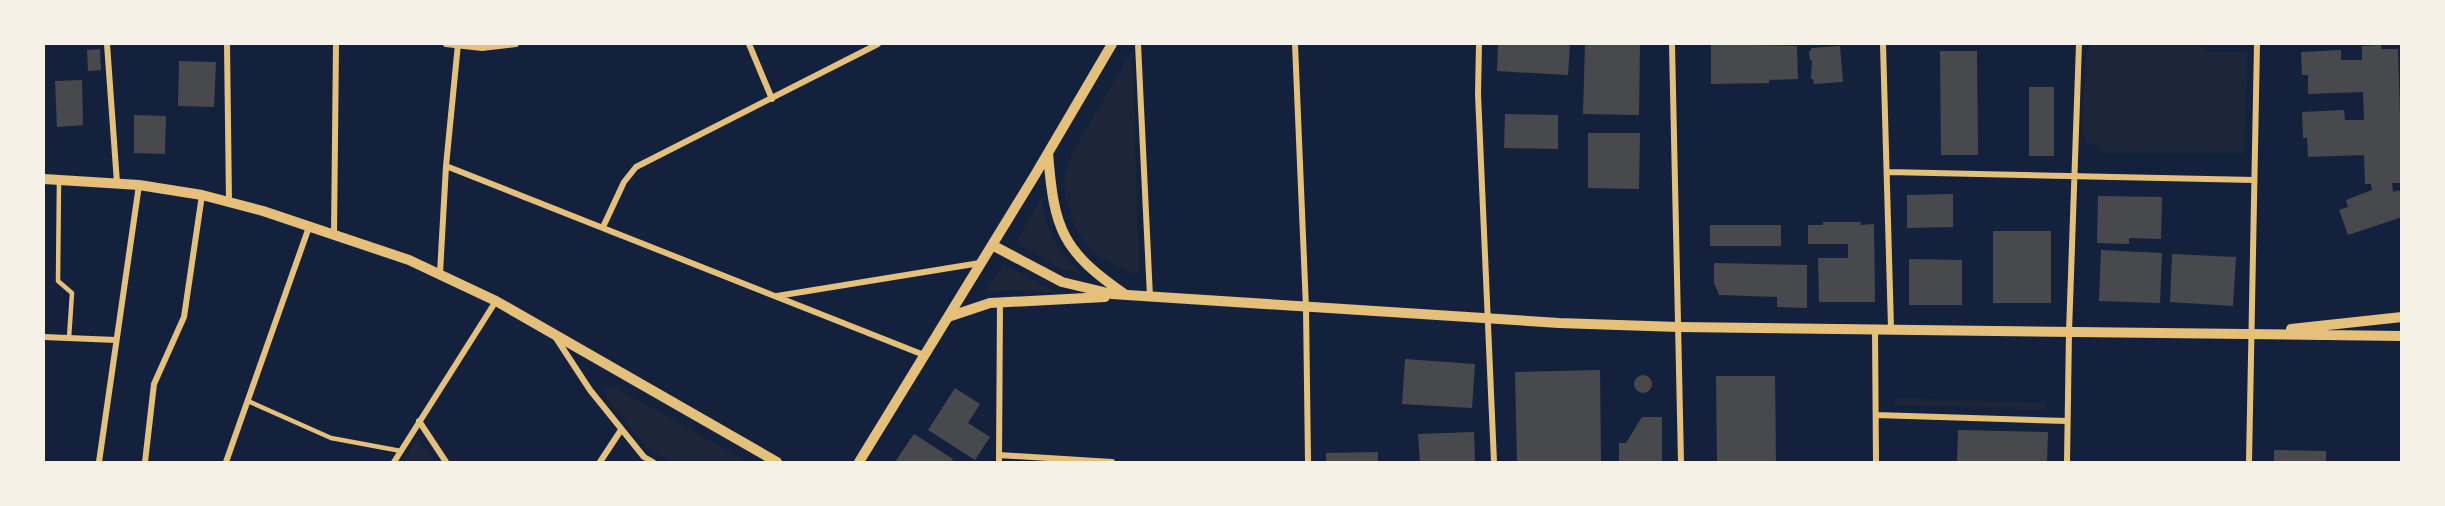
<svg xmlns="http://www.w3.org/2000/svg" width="2445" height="506" viewBox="0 0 2445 506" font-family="'Exo 2',sans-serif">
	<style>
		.green { fill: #1d2539 }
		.building { fill: #48494c }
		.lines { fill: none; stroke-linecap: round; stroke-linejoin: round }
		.service { stroke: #e5c07b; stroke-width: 4.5 }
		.minor { stroke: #e5c07b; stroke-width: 6 }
		.tertiary { stroke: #e5c07b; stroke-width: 10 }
	</style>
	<rect width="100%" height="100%" fill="#14213d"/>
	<!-- green -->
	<path class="green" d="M2092 44H2199L2208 52H2247L2244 153H2105L2087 141 2082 131 2086 55Z
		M1132 51 1139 264 1138 272 1132 273 1099 257 1081 237 1074 225 1066 200 1065 172 1074 150Z
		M1042 197C1046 232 1057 251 1084 274L1064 270 1016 243Z
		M1003 264 1058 293 1011 290 986 292Z
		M608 386 616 388 748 462H673L647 448 607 399 604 392Z
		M1894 398 2046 403 2045 410 1894 405Z
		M417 438 435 462H403Z"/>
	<!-- building -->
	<path class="building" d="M1498 44H1570L1568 75 1497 71Z
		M1585 44H1640L1639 115 1583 114Z
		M1711 44 1797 46 1798 79 1769 80V83L1711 84Z
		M2381 45V49H2398L2402 183H2392L2393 192 2399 190 2402 198V217L2348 235 2339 210 2348 207 2346 200 2372 190 2371 184H2365L2364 155 2308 157 2307 138H2303L2302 112 2344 110 2345 120H2364L2363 92 2308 94V75H2302L2301 52 2341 50V60H2362V46Z
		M1840 46 1843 82 1814 84 1813 79H1811L1812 60H1810L1809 51H1811V48Z
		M100 49 101 70 88 71 87 50Z
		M1940 51H1977L1978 155H1941Z
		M179 61 216 62 214 107 178 106Z
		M82 80 83 125 57 127 55 81Z
		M2029 87H2054V156H2029Z
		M1505 114 1558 115V149L1504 148Z
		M134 115 166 116 165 154 134 153Z
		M1588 133H1640L1639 189 1588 188Z
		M1953 194V227L1907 228V195Z
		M2098 196 2162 197 2161 239 2129 238V244L2097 243Z
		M1823 222H1861L1860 225 1874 224 1875 302H1819L1818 258H1848V244H1808V225H1823Z
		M1710 225H1781V246H1710Z
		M1993 231H2051V303H1993Z
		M2101 250 2162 253 2160 303 2099 301Z
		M2172 254 2236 257 2233 306 2170 302Z
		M1909 259 1962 260V305H1909Z
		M1714 263 1807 265V308L1777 307V297L1719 295 1714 283Z
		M1405 359 1475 364 1472 408 1402 404Z
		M1600 370 1601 461 1517 462 1515 372Z
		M1634 384a9 9 0 1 1 18 0a9 9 0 1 1-18 0Z
		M1716 376H1775L1776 462H1717Z
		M955 388 980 404 968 423 990 437 975 460 928 430Z
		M1642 417H1662V462H1619V443H1626Z
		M1958 430 2048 432 2047 462H1957Z
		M1474 432 1475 462H1420L1418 434Z
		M914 434 953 459 951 462H895Z
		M2274 450 2326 451V462H2274Z
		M1378 452V462H1326V453Z"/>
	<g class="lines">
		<!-- service -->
		<path class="service" d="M59 180 58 281 72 293 69 338
			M248 401 331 438 401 451"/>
		<!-- minor -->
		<path class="minor" d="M107 44 117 183
			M227 44 229 202
			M446 44 482 48 516 44
			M749 44 772 99
			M1138 44 1150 297
			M1295 44 1306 308 1308 462
			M1479 44 1478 94 1494 462
			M1672 44 1681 462
			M1883 44 1891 328
			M446 166 924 355
			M1888 172 2254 180
			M603 227 624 182 636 167 878 44
			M334 235 336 44
			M440 273 446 166 458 44
			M777 296 980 263
			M1875 330 1876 462
			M44 337 116 340
			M556 338 590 390 644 457 653 462
			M1876 415 2067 421
			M419 421 446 462
			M999 455 1112 462
			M99 462 139 185
			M145 462 154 384 184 317 202 195
			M226 462 309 227
			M394 462 496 301
			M600 462 621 430
			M999 462 1000 302
			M2067 462 2069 332 2079 44
			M2249 462 2257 44"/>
		<!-- tertiary -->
		<path class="tertiary" d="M1048 153C1054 230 1062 251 1126 295
			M44 179 139 185 202 195 263 211 409 260 496 301 777 462
			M992 245 1062 282 1112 294 1559 323 1678 327 2402 336
			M948 317 990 303 1105 297
			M2291 329 2402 317
			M859 462 1035 175 1112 44"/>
	</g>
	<!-- border -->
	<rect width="2445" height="506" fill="none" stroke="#f6f1e7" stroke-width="90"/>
</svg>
